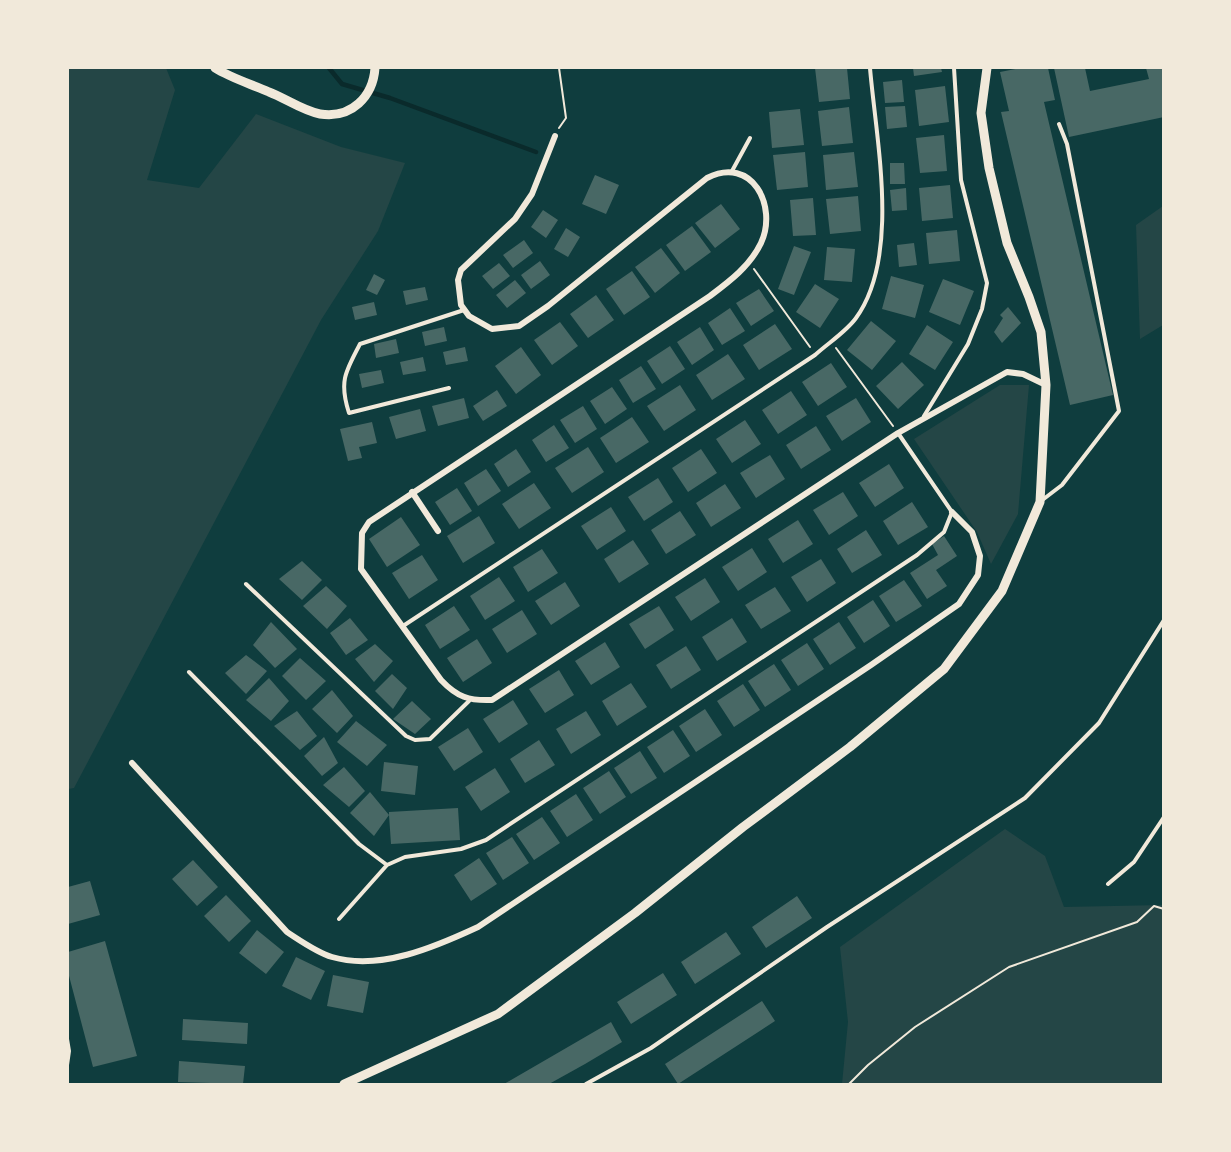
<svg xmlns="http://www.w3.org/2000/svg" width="1231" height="1152" viewBox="0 0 1231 1152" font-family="'Public Sans',sans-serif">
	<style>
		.green { fill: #244646 }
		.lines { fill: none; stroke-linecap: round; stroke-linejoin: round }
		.stream { stroke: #0a2a2b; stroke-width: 4.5 }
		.building { fill: #486865 }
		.path { stroke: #f1e9da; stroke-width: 2 }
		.service { stroke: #f1e9da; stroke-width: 4 }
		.minor { stroke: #f1e9da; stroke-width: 6 }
		.tertiary { stroke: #f1e9da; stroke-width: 9 }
	</style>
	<rect width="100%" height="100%" fill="#0f3d3e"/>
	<!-- green -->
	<path class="green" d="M68 68H166L175 90 147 180 199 188 256 114 341 147 405 163 378 231 321 320 74 788 68 789Z
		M1163 206V325L1140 339 1136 225Z
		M1000 385H1029L1018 514 991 564 977 532 914 439Z
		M1005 829 1045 856 1064 907 1163 905V1084H842L848 1022 840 947Z"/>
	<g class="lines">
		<!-- stream -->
		<path class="stream" d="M329 68 342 84 390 98 536 152"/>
	</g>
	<!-- building -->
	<path class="building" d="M815 68H847L850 99 819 102Z
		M913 68H941L942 72 914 76Z
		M1020 68H1048L1055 100 1044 102 1113 395 1070 405 1001 112 1009 111 1000 72Z
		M1054 68H1085L1090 91 1149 79 1146 68H1164V117L1069 137Z
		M902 80 904 102 885 103 883 82Z
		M945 86 949 122 919 126 915 90Z
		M905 106 907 127 887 129 885 107Z
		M849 107 853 143 822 146 818 111Z
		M800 109 804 145 772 148 769 112Z
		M944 135 947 171 920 173 916 138Z
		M805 152 808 187 777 190 773 155Z
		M854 152 858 187 826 190 823 155Z
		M890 163H904L905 184H890Z
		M595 175 619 185 606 214 582 204Z
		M950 185 953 218 922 221 919 188Z
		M906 188 907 210 892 211 890 190Z
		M858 196 861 231 830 234 826 199Z
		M813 198 816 235 793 236 790 200Z
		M721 204 740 229 715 248 695 223Z
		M543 210 558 220 546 238 531 227Z
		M692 226 711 252 685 271 666 245Z
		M566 228 580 237 568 257 554 249Z
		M957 230 960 261 929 264 926 233Z
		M524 240 533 253 513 268 503 255Z
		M914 243 917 265 899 267 897 245Z
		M794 246 811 252 794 295 778 289Z
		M827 247 855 249 852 282 824 280Z
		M661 248 680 273 655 293 635 267Z
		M540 261 550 275 531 289 521 275Z
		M499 263 510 276 493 289 482 276Z
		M632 271 650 297 624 315 606 289Z
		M374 274 385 280 377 295 366 290Z
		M891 276 924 285 915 318 882 309Z
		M943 279 974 291 960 325 929 312Z
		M515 280 526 293 507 308 496 295Z
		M815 284 839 299 820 328 796 312Z
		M425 287 428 300 406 305 403 291Z
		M759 289 774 311 751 326 736 303Z
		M596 295 614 320 588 338 570 314Z
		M374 302 377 315 355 320 352 307Z
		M1008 307 1021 323 1002 343 994 332 1003 318 1000 315Z
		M730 308 745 331 722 345 708 323Z
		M871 321 896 341 872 370 847 350Z
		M560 322 578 346 552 365 534 340Z
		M775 324 792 349 759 370 743 345Z
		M927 325 953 342 935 370 909 354Z
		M444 327 447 341 425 346 422 332Z
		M700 327 714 350 692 365 677 342Z
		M396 339 399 353 376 358 374 344Z
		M670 346 685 369 662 384 647 361Z
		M465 347 468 361 446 365 443 352Z
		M521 347 541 375 516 394 495 366Z
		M728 354 745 379 712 400 696 375Z
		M423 357 426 371 403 375 400 362Z
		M902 362 924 385 898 409 876 386Z
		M831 363 847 387 818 406 802 382Z
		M641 366 656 389 633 403 619 380Z
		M381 370 384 383 362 388 359 374Z
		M680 385 696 410 664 431 647 406Z
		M612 387 627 409 605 424 590 401Z
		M497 390 507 406 483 421 473 406Z
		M791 391 807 415 778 434 762 410Z
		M464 398 469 418 438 426 432 406Z
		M856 398 871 422 842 441 826 416Z
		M583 406 597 429 575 443 560 420Z
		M420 409 426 431 396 439 389 417Z
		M632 417 649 442 616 463 600 438Z
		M745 420 761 444 732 463 716 439Z
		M372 422 377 443 359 447 362 458 348 461 340 429Z
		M554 425 569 448 546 462 532 440Z
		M816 426 831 450 801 469 786 445Z
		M588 447 604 472 572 493 555 468Z
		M516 449 531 472 508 487 494 464Z
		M701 449 717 473 688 492 672 468Z
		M770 455 785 479 756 498 740 473Z
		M889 464 904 488 875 507 859 483Z
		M486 469 501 491 478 506 464 483Z
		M658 478 673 502 644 521 628 497Z
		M534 483 551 508 519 529 502 504Z
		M725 484 741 508 711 527 696 503Z
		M457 488 472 511 450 525 435 502Z
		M843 492 858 516 829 535 813 510Z
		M912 502 928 527 898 545 883 521Z
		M611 507 626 531 597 550 581 526Z
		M680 511 696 535 666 554 651 530Z
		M479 516 495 543 463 563 447 536Z
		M401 517 420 545 387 567 369 539Z
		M798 520 813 544 783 563 768 539Z
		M866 530 882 555 852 573 837 549Z
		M944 536 957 556 936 570 947 586 927 599 910 573 938 555 932 544Z
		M633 540 649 564 619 583 604 559Z
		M752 548 767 572 738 591 722 567Z
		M542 549 558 573 528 592 513 567Z
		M422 555 438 580 409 599 392 573Z
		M821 559 836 583 807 602 791 577Z
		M302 561 322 580 302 600 279 579Z
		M499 577 515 601 485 620 470 596Z
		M705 578 720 602 691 621 675 597Z
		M904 580 922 606 896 622 879 596Z
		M565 582 580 606 551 625 535 601Z
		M326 586 347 606 327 629 303 606Z
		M775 587 791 611 761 629 745 605Z
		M873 600 890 626 864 643 847 617Z
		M454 606 470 630 440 649 425 625Z
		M659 606 674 630 645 649 629 624Z
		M522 610 537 634 507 653 492 629Z
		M350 618 368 640 346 655 330 633Z
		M732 618 747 642 717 661 702 637Z
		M271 622 297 649 275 668 253 645Z
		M839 622 856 648 830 665 813 639Z
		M477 639 492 663 463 682 447 658Z
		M605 642 620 667 591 685 575 661Z
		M807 643 824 669 798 686 781 660Z
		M375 644 393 661 374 682 355 659Z
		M686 646 701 670 671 689 656 665Z
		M246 655 267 671 246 694 225 673Z
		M300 658 326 681 306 700 282 676Z
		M774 664 791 690 765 707 748 681Z
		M559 670 574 695 545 713 529 689Z
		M392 674 407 688 393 709 375 691Z
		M269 678 289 701 271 721 246 700Z
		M631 683 647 707 617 726 602 701Z
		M743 684 760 710 734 727 717 701Z
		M332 690 353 716 337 733 312 709Z
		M513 700 528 724 499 743 483 719Z
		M412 701 431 719 415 734 393 719Z
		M705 709 722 735 696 752 679 726Z
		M297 711 317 736 300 750 274 726Z
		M586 711 601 735 571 754 556 729Z
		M356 721 387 745 367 766 337 742Z
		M468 728 483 752 454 771 438 747Z
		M673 730 690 756 664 773 647 747Z
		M324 737 338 763 322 776 304 756Z
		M539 740 555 765 525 783 510 759Z
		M640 751 657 778 631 794 614 768Z
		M384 762 418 766 415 795 381 791Z
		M344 767 365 791 349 807 323 785Z
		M495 768 510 792 481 811 465 787Z
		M609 771 626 797 600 814 583 788Z
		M370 792 389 815V812L458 808 460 840 391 844 389 815 374 836 350 813Z
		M576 794 593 820 567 837 550 811Z
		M542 817 560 843 534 860 516 834Z
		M512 837 529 863 503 880 486 853Z
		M479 858 497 884 471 901 454 875Z
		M193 860 218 887 197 906 172 879Z
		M90 881 100 915 68 924V887Z
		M226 895 251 921 229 942 204 916Z
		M797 896 812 918 766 948 752 927Z
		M257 930 284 952 266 974 239 953Z
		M726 932 741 954 695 984 681 962Z
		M105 941 137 1056 93 1067 68 972V952Z
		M296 957 325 971 311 1000 282 986Z
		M663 973 677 995 631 1024 617 1002Z
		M333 975 369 982 363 1013 327 1006Z
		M762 1001 775 1021 678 1084 665 1064Z
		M183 1019 248 1023 247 1044 182 1040Z
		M611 1022 622 1042 585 1064 549 1084H504Z
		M179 1061 245 1066 243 1084 178 1082Z"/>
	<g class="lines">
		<!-- path -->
		<path class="path" d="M559 68 566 118 559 128
			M754 269 810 347
			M836 348 893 426
			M68 1039 70 1051 68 1065
			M849 1084 868 1065 915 1027 1009 967 1137 922 1154 906 1164 909"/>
		<!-- service -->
		<path class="service" d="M732 171 750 138
			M449 388 349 413C339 382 345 372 360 344L464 310
			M924 416 968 344 982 309 987 283 961 180 954 68
			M1041 501 1062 485 1119 411 1067 144 1059 124
			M246 584 406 736 415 740 430 739 469 701
			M403 626 815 355C828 343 846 332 856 318 901 256 876 140 870 68
			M189 672 359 844 387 865
			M1108 884 1134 862 1164 817
			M339 919 387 865 405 857 461 849 486 840 917 555 944 532 952 512 898 433
			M586 1084 651 1048 827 927 1025 798 1099 723 1164 620"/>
		<!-- minor -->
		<path class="minor" d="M555 136 532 194 515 219 461 270 458 280 461 305 469 316 492 329 519 326 548 306 707 178C752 155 778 206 761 243 750 266 730 281 710 296L369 522 362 533 361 569 441 680C457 697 469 701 492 700L898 433 1007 372 1023 374 1046 385
			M412 492 438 531
			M132 763 287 932C301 941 316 952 332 957 380 971 435 947 478 927L871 665 959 604 978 575 980 556 972 532 952 512"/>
		<!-- tertiary -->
		<path class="tertiary" d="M215 68C231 78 251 84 269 92 285 98 303 111 320 114 352 119 373 96 375 68
			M344 1084 498 1014 635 913 743 827 850 747 944 669 1002 591 1040 502 1046 385 1041 332 1029 297 1007 243 989 168 981 113 987 68"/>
	</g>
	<!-- border -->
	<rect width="1231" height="1152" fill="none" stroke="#f1e9da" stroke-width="138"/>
</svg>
